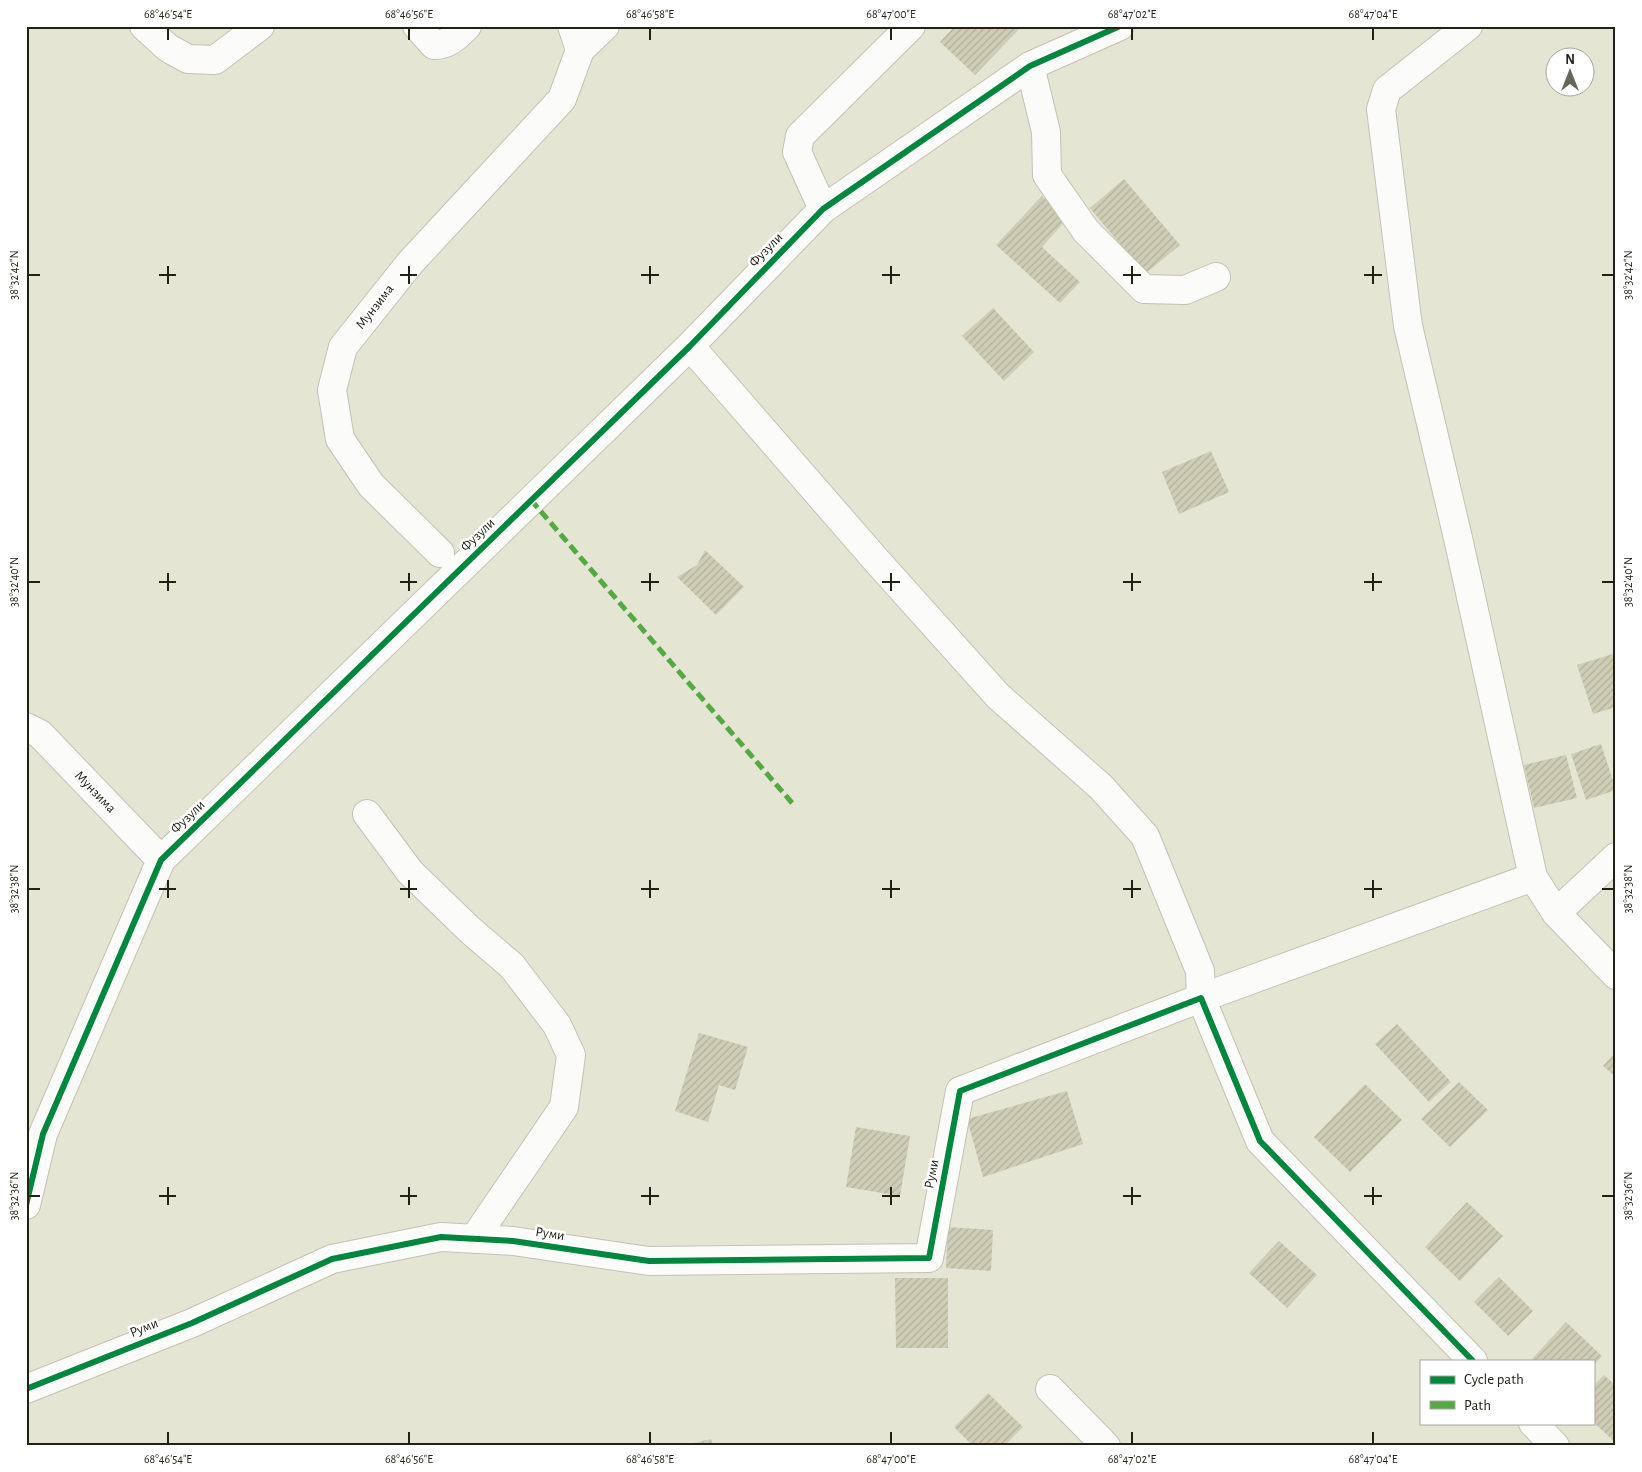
<svg xmlns="http://www.w3.org/2000/svg" width="1642" height="1472" viewBox="0 0 1642 1472" font-family="'Alegreya Sans',sans-serif">
	<style>
		.building { fill: url(#building-hatch) }
		.lines { fill: none; stroke-linecap: round; stroke-linejoin: round }
		.minor-casing { stroke: #c3c2b5; stroke-width: 30 }
		.minor { stroke: #fbfbf9; stroke-width: 28 }
		.quiet { stroke: #53aa42; stroke-width: 5; stroke-dasharray: 10 5; stroke-linecap: butt }
		.cycleway-casing { stroke: #fff; stroke-width: 9 }
		.cycleway { stroke: #00873e; stroke-width: 6 }
		.ticks { fill: none; stroke: #222116; stroke-width: 2 }
		.labels { text-anchor: middle; dominant-baseline: central; stroke-width: 5; stroke-linejoin: round; paint-order: stroke }
		.street-label { font-size: 14px; fill: #222116; stroke: #fff }
		.neatline { fill: none; stroke: #222116; stroke-width: 2 }
		.ticks-label { font-size: 12px; text-anchor: middle; fill: #222116 }
	</style>
	<defs>
		<pattern id="building-hatch" width="6" height="6" patternUnits="userSpaceOnUse" patternTransform="scale(1.25)"><rect width="6" height="6" fill="#cfcdb5"/><path d="M-1 1l2-2M0 6l6-6M5 7l2-2" fill="none" stroke="#b1b09b"/></pattern>
	</defs>
	<rect width="100%" height="100%" fill="#e5e5d4"/>
	<!-- building -->
	<path class="building" d="M955 26H1022L975 75 940 42Z
		M1124 179 1180 245 1145 274 1090 208Z
		M1042 196 1067 219 1042 247 1080 282 1060 303 996 245Z
		M993 308 1034 352 1004 381 962 336Z
		M1211 451 1229 492 1179 514 1162 472Z
		M705 550 744 587 716 615 677 577 697 565Z
		M1616 653V707L1593 714 1577 665Z
		M1601 744 1616 790 1586 800 1571 754Z
		M1566 755 1577 798 1534 808 1524 765Z
		M1397 1024 1451 1082 1429 1102 1375 1044Z
		M699 1033 748 1047 735 1090 719 1085 708 1122 675 1111Z
		M1616 1052V1077L1603 1066Z
		M1459 1082 1488 1110 1450 1147 1421 1119Z
		M1365 1084 1402 1120 1350 1172 1314 1137Z
		M1067 1091 1083 1144 983 1177 967 1119Z
		M856 1127 910 1136 900 1196 846 1187Z
		M1467 1202 1503 1236 1460 1281 1425 1247Z
		M948 1227 993 1230 991 1271 946 1268Z
		M1279 1241 1317 1275 1287 1308 1249 1273Z
		M1499 1277 1533 1311 1508 1336 1474 1302Z
		M895 1278H948V1348H896Z
		M1566 1322 1602 1356 1593 1366V1361H1535L1532 1359Z
		M1604 1375 1616 1386V1443L1593 1422V1386Z
		M988 1393 1023 1427 1004 1446H973L954 1427Z
		M711 1439 713 1446H686V1445Z"/>
	<g class="lines">
		<!-- minor casing -->
		<g class="minor-casing">
			<path id="minor" d="M144 26 168 48 188 59 215 60 260 26
				M417 26 434 45C449 45 457 36 467 26
				M1468 26 1387 90 1381 109 1408 326 1458 538 1533 877 1556 913 1616 975
				M580 50 605 26
				M1030 66 1046 132 1047 175 1086 231 1144 289 1185 290 1216 277
				M823 209 797 152 800 136 911 26
				M690 346 876 560 998 696 1101 787 1145 836 1200 971 1201 998 1533 877
				M440 553 371 485 340 439 332 390 343 347 410 263 562 99 580 50 572 26
				M26 727 40 734 161 860
				M367 814 410 872 470 930 512 966 557 1025 571 1055 564 1107 474 1239
				M1556 913 1616 857
				M26 1205 43 1134 161 860 690 346 823 209 1030 66 1120 26
				M26 1389 192 1323 332 1259 441 1237 513 1241 649 1261 929 1258 960 1091 1201 998 1260 1141 1473 1361
				M1050 1389 1106 1446
				M1533 1423 1555 1446"/>
		</g>
		<!-- minor -->
		<use href="#minor" class="minor"/>
		<!-- quiet -->
		<path class="quiet" d="M531 500 793 804"/>
		<!-- cycleway casing -->
		<g class="cycleway-casing">
			<path id="cycleway" d="M26 1205 43 1134 161 860 690 346 823 209 1030 66 1120 26
				M26 1389 192 1323 332 1259 441 1237 513 1241 649 1261 929 1258 960 1091 1201 998 1260 1141 1473 1361"/>
		</g>
		<!-- cycleway -->
		<use href="#cycleway" class="cycleway"/>
	</g>
	<!-- ticks -->
	<path class="ticks" d="M168 28V40M409 28V40M650 28V40M891 28V40M1132 28V40M1373 28V40M168 266V284M409 266V284M650 266V284M891 266V284M1132 266V284M1373 266V284M28 275H40M159 275H176M400 275H417M641 275H659M882 275H900M1123 275H1141M1364 275H1382M1602 275H1614M168 573V591M409 573V591M650 573V591M891 573V591M1132 573V591M1373 573V591M28 582H40M159 582H176M400 582H417M641 582H659M882 582H900M1123 582H1141M1364 582H1382M1602 582H1614M168 880V898M409 880V898M650 880V898M891 880V898M1132 880V898M1373 880V898M28 889H40M159 889H176M400 889H417M641 889H659M882 889H900M1123 889H1141M1364 889H1382M1602 889H1614M168 1187V1205M409 1187V1205M650 1187V1205M891 1187V1205M1132 1187V1205M1373 1187V1205M28 1196H40M159 1196H176M400 1196H417M641 1196H659M882 1196H900M1123 1196H1141M1364 1196H1382M1602 1196H1614M168 1432V1444M409 1432V1444M650 1432V1444M891 1432V1444M1132 1432V1444M1373 1432V1444"/>
	<g class="labels">
		<!-- street labels -->
		<g class="street-label">
			<text transform="translate(766 250) rotate(-46)">Фузули</text>
			<text transform="translate(375 307) rotate(-52)">Мунзима</text>
			<text transform="translate(478 535) rotate(-44)">Фузули</text>
			<text transform="translate(95 792) rotate(46)">Мунзима</text>
			<text transform="translate(188 817) rotate(-44)">Фузули</text>
			<text transform="translate(932 1174) rotate(-79)">Руми</text>
			<text transform="translate(550 1234) rotate(9)">Руми</text>
			<text transform="translate(144 1328) rotate(-22)">Руми</text>
		</g>
	</g>
	<!-- border -->
	<rect width="1642" height="1472" fill="none" stroke="#ffffff" stroke-width="55"/>
	<!-- legend -->
	<rect x="1420" y="1360" width="175" height="65" fill="#ffffff" stroke="#a7a6a2"/>
	<rect x="1430" y="1376" width="25" height="8" fill="#00873e" stroke="#a7a6a2"/>
	<text x="1464" y="1384" font-size="15" fill="#222116">Cycle path</text>
	<rect x="1430" y="1401" width="25" height="8" fill="#53aa42" stroke="#a7a6a2"/>
	<text x="1464" y="1410" font-size="15" fill="#222116">Path</text>
	<!-- north arrow -->
	<g transform="translate(1570 72)"><circle r="24" fill="#ffffff" stroke="#a7a6a2"/>
	<path d="M0-4L9 19L0 12L-9 19Z" fill="#666658"/>
	<text y="-8" font-size="14" font-weight="bold" text-anchor="middle" fill="#222116">N</text>
	</g>
	<rect x="28" y="28" width="1586" height="1416" class="neatline"/>
	<g class="ticks-label">
		<text x="168" y="18">68°46'54"E</text>
		<text x="409" y="18">68°46'56"E</text>
		<text x="650" y="18">68°46'58"E</text>
		<text x="891" y="18">68°47'00"E</text>
		<text x="1132" y="18">68°47'02"E</text>
		<text x="1373" y="18">68°47'04"E</text>
		<text transform="translate(14 275) rotate(-90)" y="4">38°32'42"N</text>
		<text transform="translate(1628 275) rotate(-90)" y="4">38°32'42"N</text>
		<text transform="translate(14 582) rotate(-90)" y="4">38°32'40"N</text>
		<text transform="translate(1628 582) rotate(-90)" y="4">38°32'40"N</text>
		<text transform="translate(14 889) rotate(-90)" y="4">38°32'38"N</text>
		<text transform="translate(1628 889) rotate(-90)" y="4">38°32'38"N</text>
		<text transform="translate(14 1196) rotate(-90)" y="4">38°32'36"N</text>
		<text transform="translate(1628 1196) rotate(-90)" y="4">38°32'36"N</text>
		<text x="168" y="1463">68°46'54"E</text>
		<text x="409" y="1463">68°46'56"E</text>
		<text x="650" y="1463">68°46'58"E</text>
		<text x="891" y="1463">68°47'00"E</text>
		<text x="1132" y="1463">68°47'02"E</text>
		<text x="1373" y="1463">68°47'04"E</text>
	</g>
</svg>
